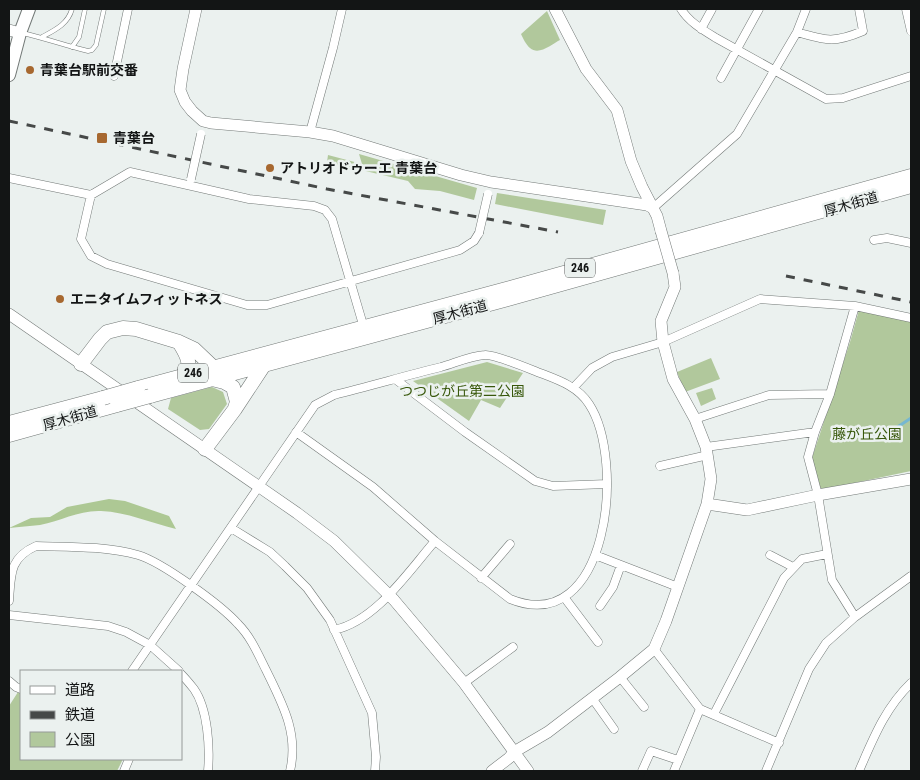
<svg xmlns="http://www.w3.org/2000/svg" width="920" height="780" viewBox="0 0 920 780" font-family="'Roboto Condensed','Noto Sans JP',sans-serif">
	<style>
		.green { fill: #b1c89c }
		.forest { fill: #adc894 }
		.lines { fill: none; stroke-linecap: round; stroke-linejoin: round }
		.stream { stroke: #76b7d1; stroke-width: 3 }
		.lane-casing { stroke: #737977; stroke-width: 5 }
		.street-casing { stroke: #737977; stroke-width: 9 }
		.secondary-casing { stroke: #737977; stroke-width: 12 }
		.primary-casing { stroke: #737977; stroke-width: 14 }
		.highway-casing { stroke: #737977; stroke-width: 15 }
		.lane { stroke: #fff; stroke-width: 4 }
		.street { stroke: #fff; stroke-width: 8 }
		.secondary { stroke: #fff; stroke-width: 11 }
		.primary { stroke: #fff; stroke-width: 12 }
		.highway { stroke: #fff; stroke-width: 14 }
		.rail { stroke: #464948; stroke-width: 3; stroke-dasharray: 9 9; stroke-linecap: butt }
		.street-bridge-casing { stroke: #737977; stroke-width: 9; stroke-linecap: butt }
		.secondary-bridge-casing { stroke: #737977; stroke-width: 12; stroke-linecap: butt }
		.highway-bridge-casing { stroke: #737977; stroke-width: 15; stroke-linecap: butt }
		.street-bridge { stroke: #fff; stroke-width: 8 }
		.secondary-bridge { stroke: #fff; stroke-width: 11 }
		.highway-bridge { stroke: #fff; stroke-width: 14 }
		.poi-dot { fill: #a76830; stroke: #ebf1ef; stroke-width: 2 }
		.labels { text-anchor: middle; dominant-baseline: central; stroke-width: 5; stroke-linejoin: round; paint-order: stroke }
		.shield { fill: #ebf1ef; stroke: #545756; stroke-width: 1 }
		.shield-label { font-size: 12px; font-weight: bold; fill: #131515 }
		.poi-label { font-size: 14px; font-weight: bold; fill: #131515; stroke: #ebf1ef; text-anchor: start }
		.street-label { font-size: 14px; fill: #131515; stroke: #ebf1ef }
		.park-label { font-size: 14px; fill: #38580b; stroke: #ebf1ef }
	</style>
	<rect width="100%" height="100%" fill="#ebf1ef"/>
	<!-- green -->
	<path class="green" d="M547 11 560 40C552 44 539 56 530 48 526 45 523 38 521 34Z
		M359 154 477 188 474 200 440 191 415 189 408 181 327 162 328 155 362 164Z
		M497 193 606 210 603 225 495 204Z
		M859 310 911 320V471L821 490 812 458 850 342Z
		M711 358 720 379 685 392 677 372Z
		M487 362 523 373 500 408 481 400 469 421 413 381Z
		M212 387 223 392 227 404 209 429 200 430 168 409 171 398Z
		M712 388 716 399 701 406 696 393Z
		M18 692 21 693V759H123L117 771H9V706Z"/>
	<!-- forest -->
	<path class="forest" d="M109 499 125 501 169 516 176 529C151 523 127 512 101 511 79 510 61 521 40 525 30 526 19 527 9 528L31 518 50 517 67 507Z"/>
	<g class="lines">
		<!-- stream -->
		<path class="stream" d="M893 430 911 418"/>
		<!-- lane casing -->
		<g class="lane-casing">
			<path id="lane" d="M22 33C45 38 66 46 88 51L92 50 96 45 104 9
				M42 37C55 30 68 24 72 9
				M72 47 79 37 85 9"/>
		</g>
		<!-- street casing -->
		<g class="street-casing">
			<path id="street" d="M681 9C689 22 703 30 716 38L826 99 843 98 911 76
				M906 9 911 31
				M701 29 712 9
				M797 32C826 41 835 43 863 31L859 9
				M114 76 128 9
				M721 78 759 9
				M310 132 333 48 342 9
				M9 178 91 195 130 172 249 199 314 206 325 210 332 219 364 328
				M91 195 81 239 91 256 107 264 247 305H267L460 250 474 241 479 233
				M653 208 737 134 797 32 806 9
				M874 240 887 238 911 243
				M395 379 465 432 535 481 553 486 607 484
				M574 387 592 368 612 357 663 342 760 299 855 306 911 318
				M695 419 769 395 830 394
				M706 447 815 432
				M660 466 708 455
				M231 528 270 552 285 566 307 588 330 620 372 713 376 757 375 771
				M595 555 678 587
				M770 555 793 567
				M481 578 510 544
				M564 597 598 642
				M9 601C11 575 9 558 36 546 69 547 106 546 138 555 162 562 221 605 238 624 251 637 258 654 266 670 282 703 299 733 290 771
				M600 606 613 587 621 565
				M9 615 108 626 126 632 150 645 179 671
				M855 617 832 580 818 495 808 457 815 432 830 394 855 306
				M334 630C376 621 408 572 435 541
				M654 649 700 709 674 771
				M132 671 315 405 334 395C370 386 405 376 441 367 455 363 470 356 485 355 493 354 525 367 535 371 555 379 577 385 589 404 626 460 609 639 510 599L435 541 373 487 296 432
				M181 674C186 679 190 684 194 689 208 709 210 748 208 771
				M620 677 644 707
				M9 681 16 687 21 689
				M464 683 513 647
				M592 698 614 729
				M700 709 779 743
				M714 714 784 578 802 559 827 554
				M124 771 129 759
				M642 771 651 751 678 760
				M766 771 809 669 826 643 855 617 911 576
				M859 771C873 739 885 708 911 683"/>
		</g>
		<!-- secondary casing -->
		<g class="secondary-casing">
			<path id="secondary" d="M196 9 183 69 180 90 185 102 192 111 203 121 211 123 310 132 333 136 461 175 491 182 647 205 653 208
				M555 9 586 69 617 110 631 161 642 187 657 216 661 231
				M9 30 20 33
				M9 314 297 513 334 541 394 600 464 683 528 771
				M707 504 747 510 818 495 911 479
				M492 771 509 758 514 752 548 732 620 677 654 649 666 621 707 504 711 479 706 447 695 419 673 379 663 342 661 321 675 287 673 273"/>
		</g>
		<!-- primary casing -->
		<g class="primary-casing">
			<path id="primary" d="M9 75 20 33 29 9"/>
		</g>
		<!-- highway casing -->
		<g class="highway-casing">
			<path id="highway" d="M179 342C186 354 193 363 184 376
				M81 364 100 339 107 332 123 328 136 329 179 342 194 349 214 368
				M212 379 224 382 233 387 237 402 235 408
				M138 388 510 288 911 176
				M150 396 508 299 911 186
				M9 423 103 398
				M9 435 117 405
				M205 449 235 409 264 365"/>
		</g>
		<!-- lane -->
		<use href="#lane" class="lane"/>
		<!-- street -->
		<use href="#street" class="street"/>
		<!-- secondary -->
		<use href="#secondary" class="secondary"/>
		<!-- primary -->
		<use href="#primary" class="primary"/>
		<!-- highway -->
		<use href="#highway" class="highway"/>
		<!-- rail -->
		<path class="rail" d="M9 121 327 189 558 232
			M786 276 911 302"/>
		<!-- street-bridge casing -->
		<g class="street-bridge-casing">
			<path id="street-bridge" d="M191 179 201 134
				M479 233 488 194"/>
		</g>
		<!-- secondary-bridge casing -->
		<g class="secondary-bridge-casing">
			<path id="secondary-bridge" d="M661 231 673 273"/>
		</g>
		<!-- highway-bridge casing -->
		<g class="highway-bridge-casing">
			<path id="highway-bridge" d="M103 398 138 388
				M117 405 150 396"/>
		</g>
		<!-- street-bridge -->
		<use href="#street-bridge" class="street-bridge"/>
		<!-- secondary-bridge -->
		<use href="#secondary-bridge" class="secondary-bridge"/>
		<!-- highway-bridge -->
		<use href="#highway-bridge" class="highway-bridge"/>
	</g>
	<!-- markers -->
	<g class="poi-dot">
		<circle cx="30" cy="70" r="5"/>
		<rect x="96" y="132" width="12" height="12" rx="2.5"/>
		<circle cx="270" cy="168" r="5"/>
		<circle cx="60" cy="299" r="5"/>
	</g>
	<g class="labels">
		<!-- shield labels -->
		<g class="shield">
			<rect x="565" y="258.5" width="30" height="19" rx="4"/>
			<rect x="178" y="363.5" width="30" height="19" rx="4"/>
		</g>
		<g class="shield-label">
			<text x="580" y="268">246</text>
			<text x="193" y="373">246</text>
		</g>
		<!-- poi labels -->
		<g class="poi-label">
			<text x="40" y="70">青葉台駅前交番</text>
			<text x="113" y="138">青葉台</text>
			<text x="280" y="168">アトリオドゥーエ 青葉台</text>
			<text x="70" y="299">エニタイムフィットネス</text>
		</g>
		<!-- street labels -->
		<g class="street-label">
			<text transform="translate(851 204) rotate(-16)">厚木街道</text>
			<text transform="translate(460 312) rotate(-15)">厚木街道</text>
			<text transform="translate(70 418) rotate(-16)">厚木街道</text>
		</g>
		<!-- park labels -->
		<g class="park-label">
			<text x="462" y="391">つつじが丘第二公園</text>
			<text x="867" y="434">藤が丘公園</text>
		</g>
	</g>
	<!-- border -->
	<rect width="920" height="780" fill="none" stroke="#131515" stroke-width="20"/>
	<!-- legend -->
	<rect x="20" y="670" width="162" height="90" fill="#ebf1ef" stroke="#959998"/>
	<rect x="30" y="686" width="25" height="8" fill="#ffffff" stroke="#959998"/>
	<text x="65" y="695" font-size="15" fill="#131515">道路</text>
	<rect x="30" y="711" width="25" height="8" fill="#464948" stroke="#959998"/>
	<text x="65" y="720" font-size="15" fill="#131515">鉄道</text>
	<rect x="30" y="732" width="25" height="15" fill="#b1c89c" stroke="#959998"/>
	<text x="65" y="745" font-size="15" fill="#131515">公園</text>
</svg>
